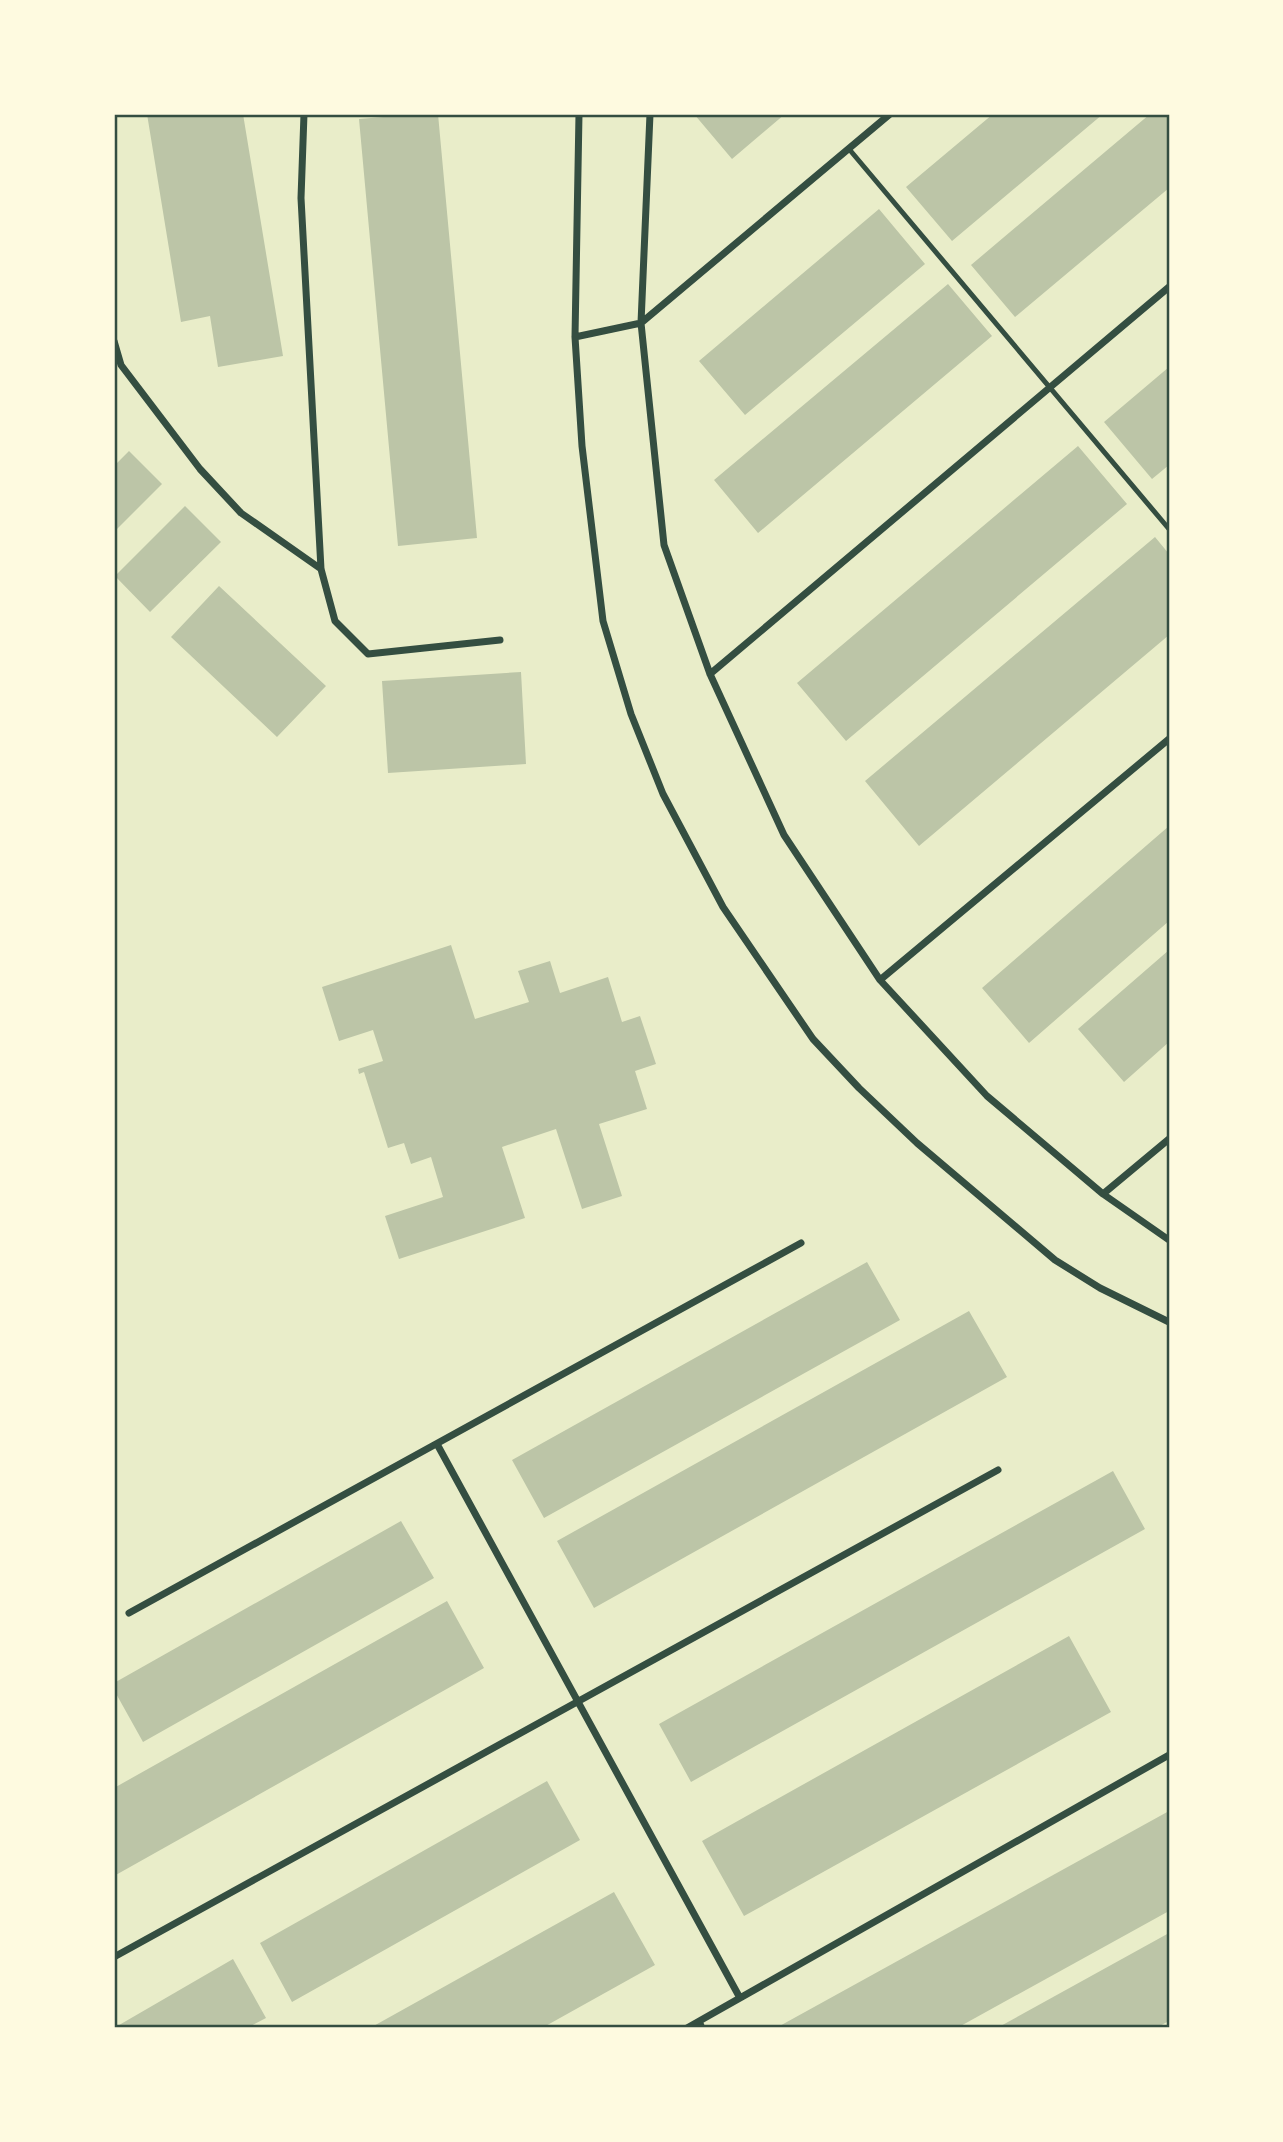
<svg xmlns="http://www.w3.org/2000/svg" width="1283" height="2142" viewBox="0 0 1283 2142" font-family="'Golos Text',sans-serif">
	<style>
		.building { fill: #bcc5a7 }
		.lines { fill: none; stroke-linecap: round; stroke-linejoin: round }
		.service { stroke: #344e41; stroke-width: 5 }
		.minor { stroke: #344e41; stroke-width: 7 }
		.neatline { fill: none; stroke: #344e41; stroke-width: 2.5 }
	</style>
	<rect width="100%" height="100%" fill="#e9edc9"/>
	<!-- building -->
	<path class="building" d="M147 114H243L283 356 218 367 210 316 181 322Z
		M419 114H438L477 538 398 546 359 119Z
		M694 114H785L732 159Z
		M993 114H1103L952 241 906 187Z
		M1150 114H1169V188L1015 317 971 265Z
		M879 209 925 264 745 415 699 361Z
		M948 284 992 336 758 533 714 480Z
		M1169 367V465L1152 479 1104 422Z
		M1078 446 1127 504 846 741 797 683Z
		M129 451 162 484 114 532V466Z
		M185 506 221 542 150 612 115 576Z
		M1155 537 1169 554V635L919 846 865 781Z
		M219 586 326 686 277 737 171 637Z
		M521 672 526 764 388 773 382 681Z
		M1169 826V921L1029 1043 982 988Z
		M451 945 475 1019 529 1002 518 971 550 961 560 993 608 977 622 1022 640 1016 656 1064 635 1071 647 1109 599 1124 622 1196 582 1209 556 1129 502 1147 525 1218 399 1259 385 1216 443 1197 431 1157 411 1164 404 1143 388 1148 364 1072 359 1074 358 1069 383 1061 373 1030 339 1041 322 987Z
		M1169 950V1042L1124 1082 1078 1029Z
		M867 1262 900 1320 544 1518 512 1460Z
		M969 1311 1007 1377 594 1608 557 1541Z
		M1113 1471 1145 1529 691 1782 659 1724Z
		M401 1521 434 1578 143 1742 114 1690V1683Z
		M447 1601 484 1668 114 1876V1788Z
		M1069 1636 1111 1712 744 1916 702 1841Z
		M547 1781 580 1840 292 2002 260 1943Z
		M1169 1811V1911L957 2028H776Z
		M614 1892 655 1965 542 2028H370Z
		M1169 1933V2021L1156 2028H997Z
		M233 1959 266 2018 247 2028H114Z"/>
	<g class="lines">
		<!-- service -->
		<path class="service" d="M849 149 1169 529
			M700 2021 703 2028"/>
		<!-- minor -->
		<path class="minor" d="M304 114 301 198 321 569 335 621 368 654 500 640
			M579 114 575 337 582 446 603 621 631 714 663 794 723 907 813 1039 859 1088 917 1143 1055 1260 1100 1288 1169 1322
			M650 114 641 323 664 545 710 674 784 835 880 980 987 1096 1103 1194 1169 1240
			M575 337 641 323 890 114
			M114 341 121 365 200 469 241 513 321 569
			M710 674 1169 287
			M880 980 1169 739
			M1103 1194 1169 1139
			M437 1444 740 1998
			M129 1613 801 1243
			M114 1957 998 1470
			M687 2028 1169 1755"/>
	</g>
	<!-- border -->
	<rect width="1283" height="2142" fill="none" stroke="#fefae0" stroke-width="231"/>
	<rect x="116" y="116" width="1052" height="1910" class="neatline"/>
</svg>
